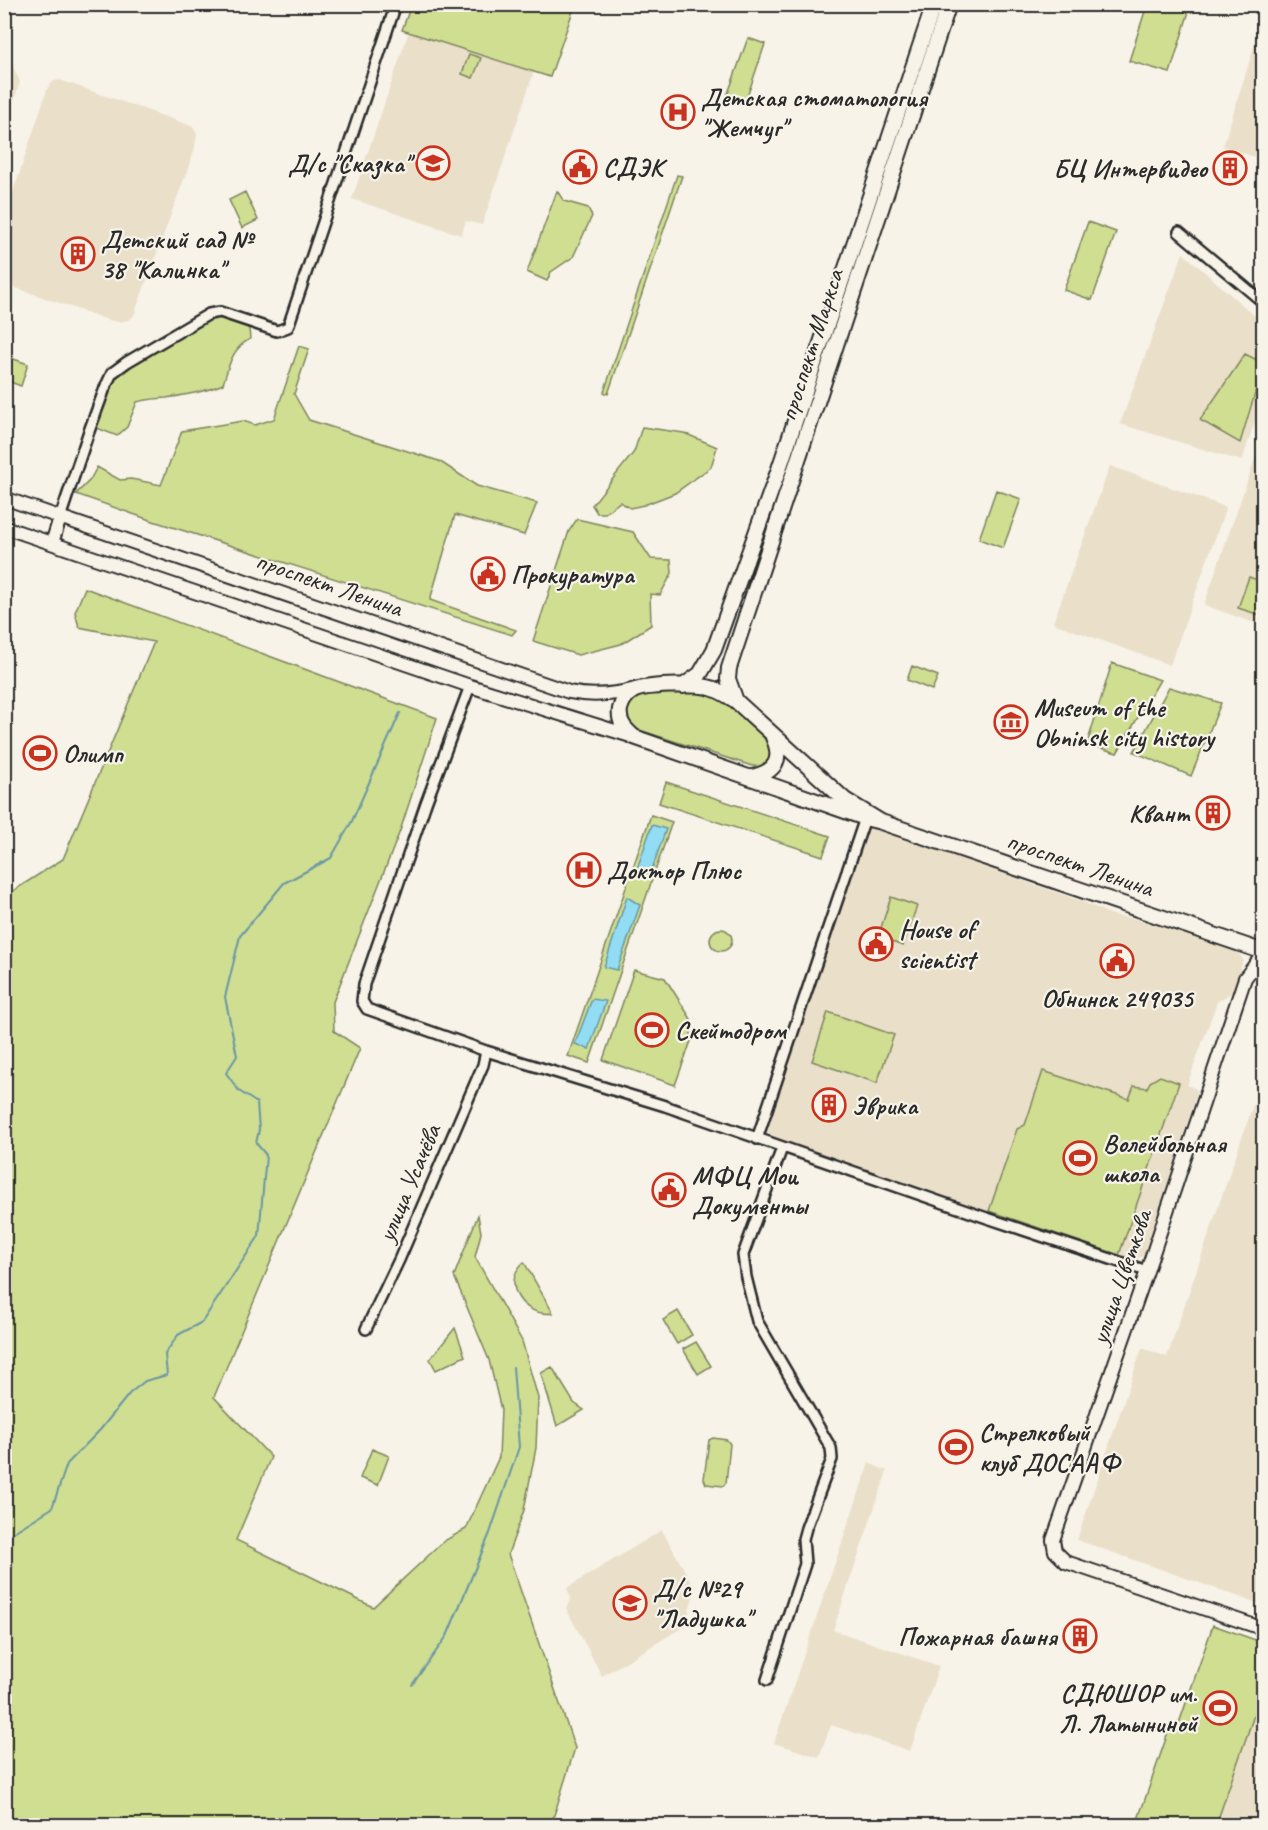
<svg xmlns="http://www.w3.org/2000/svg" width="1268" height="1830" viewBox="0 0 1268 1830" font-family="Caveat,sans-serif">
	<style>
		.built { fill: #eadfc9 }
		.green { fill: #d0de92; stroke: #7e845e; stroke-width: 1.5 }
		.water { fill: #92ddf3; stroke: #6996a3; stroke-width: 1.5 }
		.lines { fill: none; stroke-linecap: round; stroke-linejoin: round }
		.stream { stroke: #6996a3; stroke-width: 2 }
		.street-casing { stroke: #2b2b2b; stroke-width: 14 }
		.secondary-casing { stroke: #2b2b2b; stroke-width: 16 }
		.primary-casing { stroke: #2b2b2b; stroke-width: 18 }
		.street { stroke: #f7f3e8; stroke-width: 9 }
		.secondary { stroke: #f7f3e8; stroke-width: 12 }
		.primary { stroke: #f7f3e8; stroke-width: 14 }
		.labels { text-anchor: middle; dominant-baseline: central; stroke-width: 4.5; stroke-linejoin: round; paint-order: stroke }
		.poi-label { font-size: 26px; font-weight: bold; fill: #2b2b2b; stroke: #f7f3e8; text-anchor: start }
		.street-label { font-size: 26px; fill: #2b2b2b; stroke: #f7f3e8 }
	</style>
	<rect width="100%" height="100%" fill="#f7f3e8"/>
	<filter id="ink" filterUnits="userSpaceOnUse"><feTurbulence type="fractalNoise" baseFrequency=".0167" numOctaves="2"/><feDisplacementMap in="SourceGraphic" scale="12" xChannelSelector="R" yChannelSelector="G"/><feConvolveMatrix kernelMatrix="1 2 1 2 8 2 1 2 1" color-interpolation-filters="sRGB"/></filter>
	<g filter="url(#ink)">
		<!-- built -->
		<path class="built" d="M1263 18V160L1223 146Z
			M409 31 534 72 482 225 466 221 461 235 352 199Z
			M4 54 8 56 20 82 12 106 5 100Z
			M60 80 186 124 193 127 197 134 194 152 134 315 129 320 117 322 105 319 5 284V217L48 87 54 81Z
			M1183 253 1263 323V396L1242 461 1120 424Z
			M1263 436V626L1204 605Z
			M1110 466 1226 507 1170 665 1053 623Z
			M868 826 1081 901 1112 915 1135 919 1238 952 1243 960 1234 991 1217 1002 1187 1085 1198 1090 1145 1254 1135 1261 770 1136 763 1128Z
			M1262 1079H1264L1263 1605 1077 1540 1142 1348 1167 1357Z
			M869 1463 887 1471 833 1630 939 1666 910 1751 831 1725 819 1757 774 1743Z
			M662 1530 695 1589 685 1626 602 1676 566 1608 571 1599 567 1588Z
			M1263 1689V1825H1216Z"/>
		<!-- green -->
		<path class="green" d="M411 5V4L575 5 550 77 402 30Z
			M1147 5H1191L1170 73 1129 61Z
			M748 38 765 44 745 103 727 96Z
			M469 54 481 58 473 78 462 74Z
			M677 175 682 176 608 394 604 392Z
			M557 191 564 201 588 208 592 216 573 257 551 272 547 281 527 272Z
			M245 192 258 220 242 228 229 200Z
			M1088 222 1116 232 1092 300 1064 290Z
			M217 316 237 320 249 329 250 339C231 349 229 366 223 384 205 392 185 395 166 398 155 399 147 399 137 402L127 427 117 436 97 428V420L112 381 127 369 178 335Z
			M299 346 309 349 294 394 309 420 439 461 477 486 537 503 524 535 455 515 430 600 516 630 512 635 150 520 76 494 90 480 97 467 120 480 131 479 161 485 182 431 243 421 255 425 274 419Z
			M1245 354 1263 363V367L1240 443 1200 420Z
			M5 356 28 364 21 386 5 380Z
			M642 427 684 433 717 447 711 467 675 493 644 505 630 508 620 502 605 513H597L592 505 634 452Z
			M996 490 1021 499 1003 548 979 539Z
			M577 519 633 532 651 559 671 560 672 573 660 595 650 594 651 625 621 644 578 655 533 641 569 531Z
			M1249 577 1263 582V616L1238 608Z
			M85 588 437 718 400 831 333 1002 334 1031 360 1048 214 1397 271 1457 236 1540 373 1607 444 1541 466 1529 499 1457 501 1410 489 1360 454 1276 478 1215 481 1233 475 1257 522 1341 538 1398 536 1448 524 1510 508 1554 575 1748 551 1825H5V896L63 859 154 642 79 627 75 612Z
			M1112 663 1160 680 1117 753 1087 744Z
			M912 666 938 676 932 690 907 680Z
			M1169 687 1221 703 1191 776 1134 752Z
			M706 690C722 698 786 742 766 762 760 767 756 767 749 765L633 728 625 720 626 704C648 688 680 691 706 690Z
			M666 782 830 836 823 856 659 803Z
			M651 815 672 822 589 1063 568 1056Z
			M891 897 917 906 903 946 878 937Z
			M710 940a11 11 0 1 1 22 0a11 11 0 1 1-22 0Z
			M634 970 665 978 691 1019V1041L675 1085 603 1060Z
			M828 1012 894 1035 877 1083 812 1061Z
			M1043 1071 1129 1099 1134 1086 1147 1088 1150 1082 1160 1076 1179 1083 1119 1255 989 1211 1017 1129 1025 1125Z
			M524 1262 553 1313C523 1318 500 1283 524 1262Z
			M678 1311 692 1335 677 1344 663 1320Z
			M455 1328 465 1356 436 1370 430 1359Z
			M696 1342 711 1366 698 1374 683 1349Z
			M552 1367 574 1403 584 1410 557 1426 541 1373Z
			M713 1438 727 1440 730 1444 726 1483 723 1486 706 1484 704 1479 709 1440Z
			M372 1449 389 1456 378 1485 360 1478Z
			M1213 1625 1264 1643 1263 1689 1216 1825H1136L1170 1727 1177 1729Z"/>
		<!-- water -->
		<path class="water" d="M652 825 666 829 650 875 637 869Z
			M627 897 640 905 617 970 604 967Z
			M592 999 606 1001 589 1049 575 1044Z"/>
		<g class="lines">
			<!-- stream -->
			<path class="stream" d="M4 1538 52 1508 67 1464 100 1430 130 1393 145 1381 167 1375 165 1354 178 1335 202 1322 259 1236 266 1155 256 1143 259 1130 257 1103 239 1091 226 1073 237 1056 225 997 240 936 284 883 331 858 352 821 400 713
				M412 1685 447 1636 490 1533 519 1447 513 1367"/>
			<!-- street casing -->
			<g class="street-casing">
				<path id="street" d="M1179 232 1264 303
					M60 518 88 434 105 388 112 373 127 362 209 314 220 312 277 331 288 327 396 4
					M470 686 426 803 364 984 362 1001 367 1009 486 1051 665 1106 984 1217 1147 1271
					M757 1139 865 818
					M366 1329 399 1260 483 1065 486 1051
					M767 1680 805 1564 803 1539 806 1528 832 1459 831 1448 757 1321 746 1277 743 1255 782 1148"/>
			</g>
			<!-- secondary casing -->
			<g class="secondary-casing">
				<path id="secondary" d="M4 498 569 692C592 697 613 695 636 689
					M4 527 470 686 634 737
					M52 543 60 518
					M1264 953 1245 978 1147 1271 1053 1540 1055 1551 1066 1562 1264 1629"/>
			</g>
			<!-- primary casing -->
			<g class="primary-casing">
				<path id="primary" d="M683 686 700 674 714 650 779 469 934 4
					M736 701 728 679 729 668 949 4
					M752 777C776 772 783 759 773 737
					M881 822 845 800 736 701C727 695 718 689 707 687 694 684 644 685 633 691 626 695 622 701 620 709 618 722 625 729 634 737L865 818 881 822 1264 952"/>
			</g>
			<!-- street -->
			<use href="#street" class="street"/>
			<!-- secondary -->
			<use href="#secondary" class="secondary"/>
			<!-- primary -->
			<use href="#primary" class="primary"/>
		</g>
	</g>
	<!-- icons -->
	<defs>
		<g id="hospital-ring" transform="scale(1.725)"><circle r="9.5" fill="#f7f3e8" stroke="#c8321e" stroke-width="1.5"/><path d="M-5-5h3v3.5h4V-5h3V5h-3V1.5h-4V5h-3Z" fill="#c8321e"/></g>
		<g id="school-ring" transform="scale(1.725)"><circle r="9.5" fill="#f7f3e8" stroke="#c8321e" stroke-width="1.5"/><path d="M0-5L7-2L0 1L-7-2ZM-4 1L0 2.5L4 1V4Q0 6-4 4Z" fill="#c8321e"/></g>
		<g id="civic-ring" transform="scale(1.725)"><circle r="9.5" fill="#f7f3e8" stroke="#c8321e" stroke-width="1.5"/><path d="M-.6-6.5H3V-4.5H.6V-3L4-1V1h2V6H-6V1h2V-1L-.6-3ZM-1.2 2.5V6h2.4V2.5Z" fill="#c8321e"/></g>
		<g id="building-ring" transform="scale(1.725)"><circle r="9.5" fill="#f7f3e8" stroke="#c8321e" stroke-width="1.5"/><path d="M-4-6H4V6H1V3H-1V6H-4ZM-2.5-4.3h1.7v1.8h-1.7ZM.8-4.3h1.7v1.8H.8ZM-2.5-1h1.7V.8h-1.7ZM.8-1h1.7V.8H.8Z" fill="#c8321e"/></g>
		<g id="museum-ring" transform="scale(1.725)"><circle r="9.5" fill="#f7f3e8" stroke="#c8321e" stroke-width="1.5"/><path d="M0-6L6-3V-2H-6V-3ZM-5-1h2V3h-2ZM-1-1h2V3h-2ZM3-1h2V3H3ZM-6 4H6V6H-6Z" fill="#c8321e"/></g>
		<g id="stadium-ring" transform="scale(1.725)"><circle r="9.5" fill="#f7f3e8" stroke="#c8321e" stroke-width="1.5"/><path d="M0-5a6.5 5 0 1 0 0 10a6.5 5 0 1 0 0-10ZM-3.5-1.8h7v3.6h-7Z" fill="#c8321e"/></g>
	</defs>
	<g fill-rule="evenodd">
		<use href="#hospital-ring" x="678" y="112"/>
		<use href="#school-ring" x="433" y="163"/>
		<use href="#civic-ring" x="580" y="167"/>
		<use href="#building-ring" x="1230" y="168"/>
		<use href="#building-ring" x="78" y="254"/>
		<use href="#civic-ring" x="488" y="574"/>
		<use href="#museum-ring" x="1011" y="722"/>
		<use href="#stadium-ring" x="40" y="753"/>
		<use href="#building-ring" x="1213" y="813"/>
		<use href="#hospital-ring" x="584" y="870"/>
		<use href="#civic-ring" x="876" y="944"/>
		<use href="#civic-ring" x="1117" y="961"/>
		<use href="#stadium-ring" x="652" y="1030"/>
		<use href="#building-ring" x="829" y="1105"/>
		<use href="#stadium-ring" x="1080" y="1158"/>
		<use href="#civic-ring" x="669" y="1190"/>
		<use href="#stadium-ring" x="956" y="1447"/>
		<use href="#school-ring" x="630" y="1603"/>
		<use href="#building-ring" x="1080" y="1636"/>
		<use href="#stadium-ring" x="1220" y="1708"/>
	</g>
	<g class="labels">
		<!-- poi labels -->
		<g class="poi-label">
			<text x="701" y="97">Детская стоматология<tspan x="701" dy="30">"Жемчуг"</tspan></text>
			<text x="410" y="163" text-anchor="end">Д/с "Сказка"</text>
			<text x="603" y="167">СДЭК</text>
			<text x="1207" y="168" text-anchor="end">БЦ Интервидео</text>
			<text x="101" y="239">Детский сад №<tspan x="101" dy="30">38 "Калинка"</tspan></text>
			<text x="511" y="574">Прокуратура</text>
			<text x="1034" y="707">Museum of the<tspan x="1034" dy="30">Obninsk сity history</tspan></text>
			<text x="63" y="753">Олимп</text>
			<text x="1190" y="813" text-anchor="end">Квант</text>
			<text x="607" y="870">Доктор Плюс</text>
			<text x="899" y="929">House of<tspan x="899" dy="30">scientist</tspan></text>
			<text x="1117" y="998" text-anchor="middle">Обнинск 249035</text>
			<text x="675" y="1030">Скейтодром</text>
			<text x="852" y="1105">Эврика</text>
			<text x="1103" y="1143">Волейбольная<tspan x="1103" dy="30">школа</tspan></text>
			<text x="692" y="1175">МФЦ Мои<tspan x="692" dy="30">Документы</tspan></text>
			<text x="979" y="1432">Стрелковый<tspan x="979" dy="30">клуб ДОСААФ</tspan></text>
			<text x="653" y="1588">Д/с №29<tspan x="653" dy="30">"Ладушка"</tspan></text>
			<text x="1057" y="1636" text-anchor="end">Пожарная башня</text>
			<text x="1197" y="1693" text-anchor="end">СДЮШОР им.<tspan x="1197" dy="30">Л. Латыниной</tspan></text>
		</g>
		<!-- street labels -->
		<g class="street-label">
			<text transform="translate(811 345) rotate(-72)">проспект Маркса</text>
			<text transform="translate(329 584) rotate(19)">проспект Ленина</text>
			<text transform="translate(1080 864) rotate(19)">проспект Ленина</text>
			<text transform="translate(409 1183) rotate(-67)">улица Усачёва</text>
			<text transform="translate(1121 1277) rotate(-71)">улица Цветкова</text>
		</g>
	</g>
	<!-- margin -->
	<rect width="1268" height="1830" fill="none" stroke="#f7f3e8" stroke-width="24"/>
	<rect x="12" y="12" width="1244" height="1806" fill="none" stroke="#2b2b2b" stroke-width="2" filter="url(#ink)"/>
</svg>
